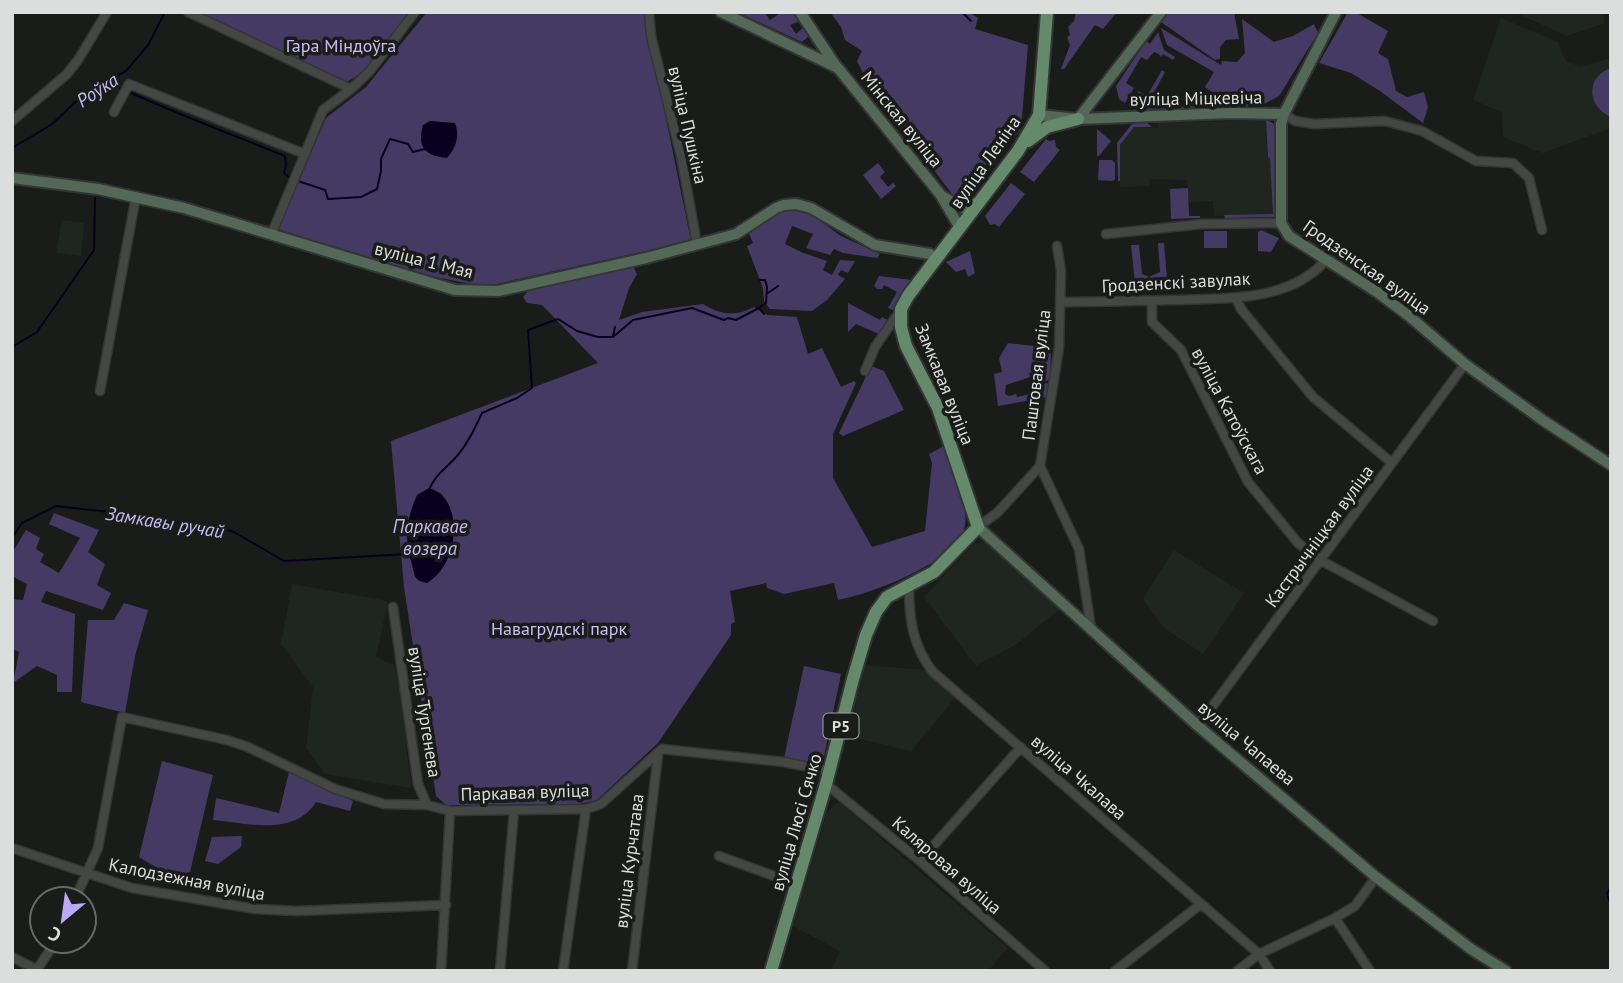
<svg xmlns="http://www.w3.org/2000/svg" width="1623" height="983" viewBox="0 0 1623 983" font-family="'PT Sans',sans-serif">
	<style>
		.built { fill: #1f2620 }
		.green { fill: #453a64 }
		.water { fill: #08001e }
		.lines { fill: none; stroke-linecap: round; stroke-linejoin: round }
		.stream { stroke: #08001e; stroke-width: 2 }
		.street-casing { stroke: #343635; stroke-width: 11 }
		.secondary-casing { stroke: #343635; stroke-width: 14 }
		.primary-casing { stroke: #343635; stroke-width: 16 }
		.street { stroke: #454745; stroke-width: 8 }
		.secondary { stroke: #546858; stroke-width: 10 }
		.primary { stroke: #64896b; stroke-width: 12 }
		.labels { text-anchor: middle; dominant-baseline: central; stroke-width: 7; stroke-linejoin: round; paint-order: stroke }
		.shield { fill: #1a1c1a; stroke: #a2a4a2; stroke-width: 2 }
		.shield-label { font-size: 16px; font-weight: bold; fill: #dcdedd }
		.park-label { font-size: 18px; fill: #cabef6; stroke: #1a1c1a }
		.street-label { font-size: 18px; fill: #dcdedd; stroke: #1a1c1a }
		.water-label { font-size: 19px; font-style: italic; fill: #c5b9f1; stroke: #1a1c1a }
	</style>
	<rect width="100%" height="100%" fill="#1a1c1a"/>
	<!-- built -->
	<path class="built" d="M1514 12H1603L1605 23 1567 36Z
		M1501 18 1558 42 1565 60 1580 67 1611 58V128L1542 153 1503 137 1502 112 1473 100Z
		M1266 120 1268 157H1270L1273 179 1274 214 1214 216 1213 201 1189 202 1187 180 1150 179 1149 186 1120 187V145L1134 127 1158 128V123Z
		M62 220 84 223 81 256 56 253Z
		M982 542 991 544 1061 608 1017 644 976 666 924 597 974 544Z
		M1174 550 1244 593 1203 654 1164 628 1143 599Z
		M292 584 388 601 376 657 394 665 400 690 411 788 325 774 306 748 313 687 281 644Z
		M865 665 924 670 955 698 911 751 847 736Z
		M839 802 1008 948 988 971H831L840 951 793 926 827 812Z"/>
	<!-- green -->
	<path class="green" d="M195 12H408C395 31 367 77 345 82Z
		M427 12H646L649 35 691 241 487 286C415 277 347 252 278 229L326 118 366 87Z
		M764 12 770 20 782 12H795L800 21 790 25 796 34 804 27 809 36 802 42 739 13Z
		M830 12H969L978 18 975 29 1028 45 1021 129 967 197 955 198 868 83 857 61 862 51 845 40 841 27Z
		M1076 12H1117L1103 29 1095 25 1064 69H1061L1070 45 1067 37 1070 35 1068 27 1074 21Z
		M1168 12H1234L1239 39 1226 40 1220 47V59L1215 60 1161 22Z
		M1348 12H1355L1388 31 1378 53 1388 59 1396 91 1407 97 1424 92 1428 107 1423 123 1380 91 1351 73 1319 63Z
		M1242 19 1274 42 1293 36 1314 24 1318 33 1279 96 1259 107 1224 106 1223 109 1146 111 1148 107 1204 106 1212 92 1205 87 1214 72 1167 45 1161 28 1221 65 1222 61 1237 62 1245 53Z
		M1158 32 1164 50 1175 57 1173 60 1163 54 1161 57 1159 54 1154 52 1147 60 1141 57 1126 83 1134 88 1125 103 1119 99 1116 86 1146 41 1150 44Z
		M1611 68V117C1587 107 1585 77 1611 68Z
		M1162 70 1165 72 1151 98 1143 103 1135 98 1139 91 1147 96Z
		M1266 120 1273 123 1275 127 1277 215 1274 217 1225 218 1224 215 1273 214 1270 158 1268 157Z
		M1137 122H1146L1152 127H1134L1120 145V181H1118L1117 143 1131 125Z
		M1097 129 1111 141 1099 156H1097Z
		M1046 139 1049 141 1055 140 1056 147 1060 150 1034 182 1020 172Z
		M1099 160H1112L1115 163V179L1113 181 1098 180Z
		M878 163 885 172 880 177 888 187 893 183 896 186 881 199 863 175Z
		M1011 183 1025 194 999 227 995 224 990 225 985 216Z
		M1188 188 1189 216H1200V218L1171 219 1170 189Z
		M795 209 812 215 841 236 880 254 877 258 843 253 834 249 830 255 806 248 813 234 792 226 785 244 801 252 827 261 823 270 832 275 840 260 855 261 848 273 841 270 838 275 845 279 827 300 812 311 770 309 764 301 763 288 747 246 753 243 748 231 777 210Z
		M1261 230 1279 238 1271 252 1258 251V232Z
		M1204 231H1227V248H1204Z
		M1158 243H1164L1168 290 1136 293 1131 245H1139L1142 274 1149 277 1160 272Z
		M970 251 975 273 968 277 965 269 956 272 946 262Z
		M633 266 637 274 629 288 619 320 642 312 703 304C720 315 736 317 754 307L767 315 797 317 808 354 822 348 841 387 854 381 856 383 833 434V478L872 547 925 531 932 463 929 454 944 446C951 467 968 504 965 525 960 561 871 594 838 600L834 583 784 594 767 588 766 583 730 591 735 622 731 624V635L658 743 597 800 580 804 446 805 436 796 404 587 391 441 598 363 542 305 527 303 523 297 532 286Z
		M879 276 912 280 893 310 888 308 897 292 884 285 882 289H877L874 286Z
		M848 303 880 320 882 317 887 320 879 334 856 324 848 332Z
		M1008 343 1051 348 1050 380 1040 382 1039 379 1035 380 1034 372 1029 373 1030 377 1006 385 1005 394 1009 396 1016 394 1017 397 1038 392 1040 384 1050 383 1049 397 998 406 994 374 1002 372 999 358Z
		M871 366 884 371 904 410 843 436 839 433Z
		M54 513 99 530 88 552 105 564 97 585 111 593 103 610 46 591 41 602 75 614 72 692H57V675L37 666 13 683 19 652 12 649V599L23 600 27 584 12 576V553L26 530 40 538 36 549 44 554 40 562 59 573 80 538 49 524Z
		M124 603 148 610 135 656 125 713 81 702 88 620H114Z
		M804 666 841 674 822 766 784 758Z
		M162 761 213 775 190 872 170 876 139 857Z
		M289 772 353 801 350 811 316 802C294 837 247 823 213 820L216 798 279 813Z
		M242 836 241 847 218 864 205 861 212 837Z"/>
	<!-- water -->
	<path class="water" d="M430 121 455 123C460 136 456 148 447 158 424 156 417 146 423 125Z
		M429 488C434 490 440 492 443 496 463 519 454 568 427 583 414 581 415 576 412 565 404 539 406 520 417 495Z"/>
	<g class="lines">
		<!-- stream -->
		<path class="stream" d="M962 12 971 21
			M108 81 122 89
			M129 92C180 115 233 135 285 156L286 165 284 173 290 178
			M12 148 51 125 85 93 126 71 148 45 164 14
			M298 181 325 190 328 199 361 197 377 189 381 171V159L390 139 408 144 413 152 425 149
			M768 293 778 286
			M759 308 766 303 767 287 765 280H760
			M613 336 615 327
			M12 347 37 332 94 250 95 198
			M429 490C435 474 447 468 457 456 468 443 475 428 482 413L517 398 532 388 528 330 558 319 577 331 598 337H613L633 320 692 308 724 320 728 318 736 320 759 308 764 314
			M12 538 22 523 56 506 136 515 232 531 284 561 408 554
			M1611 886 1607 894 1611 906"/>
		<!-- street casing -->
		<g class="street-casing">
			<path id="street" d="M188 12 351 89
				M649 12 651 36 681 156 697 244
				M114 112 129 84 305 154
				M1284 114 1295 121 1314 124 1385 121 1422 131 1476 161 1513 163 1529 178 1542 230
				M12 121 67 74 78 60 107 12
				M272 233 323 110 351 89 369 72 415 12
				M1106 234 1202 224 1281 223
				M1236 298 1241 309 1313 397 1392 463
				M1152 301V322L1181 350 1248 482 1298 543 1322 561 1433 621
				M1061 302C1099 302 1136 301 1174 300 1225 298 1289 302 1325 261
				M865 371 875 347 899 312
				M100 391 136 196
				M1040 466 1079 549 1091 628
				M978 527 998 512 1040 466 1059 348 1061 271 1057 246
				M909 585C909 618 912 644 932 671L1259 954 1270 971
				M393 607 418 784 427 805 450 811 441 971
				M1198 726 1465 364
				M826 784 920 861 1045 971
				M450 811 586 809 601 804 662 749 784 762 829 771
				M12 848 132 888 255 909 297 911 446 905
				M719 856 796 884
				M920 861 1021 747
				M75 899 98 848 122 717 227 740 248 747 335 789 384 804 427 805
				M1335 918 1370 971
				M12 957 39 971
				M36 971 56 941
				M500 971 514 811
				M563 971 586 809
				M632 971 658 755
				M1115 971 1201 904
				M1237 971 1259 954 1335 918 1355 906 1376 877"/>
		</g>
		<!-- secondary casing -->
		<g class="secondary-casing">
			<path id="secondary" d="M721 12 838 68 940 194 960 228
				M800 12 836 66
				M1336 12 1284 114 1281 124V223L1289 236 1377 292 1409 316 1465 364 1541 419 1611 465
				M1039 115 1078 119 1231 113 1284 114
				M1078 119 1161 12
				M12 178 98 189 184 208 455 290 498 291 646 258 736 234 776 208 784 205 796 204 811 208 875 245 930 254 937 258
				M942 196 962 208 979 202
				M978 527 1198 726 1376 877 1471 949 1506 971"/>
		</g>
		<!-- primary casing -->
		<g class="primary-casing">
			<path id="primary" d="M1028 141 1047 127 1078 119
				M771 971 826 784 853 679 866 635 876 612 887 597 934 572 978 527 938 408 906 346 901 327V309L908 296 1018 151 1039 115 1047 12"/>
		</g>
		<!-- street -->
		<use href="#street" class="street"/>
		<!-- secondary -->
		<use href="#secondary" class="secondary"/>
		<!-- primary -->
		<use href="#primary" class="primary"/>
	</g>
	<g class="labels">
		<!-- shield labels -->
		<rect class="shield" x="823.5" y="713.5" width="35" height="25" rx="5"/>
		<g class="shield-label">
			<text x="841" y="726">Р5</text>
		</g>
		<!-- park labels -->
		<g class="park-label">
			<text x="341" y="45">Гара Міндоўга</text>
			<text x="559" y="628">Навагрудскі парк</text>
		</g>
		<!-- street labels -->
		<g class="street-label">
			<text transform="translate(1196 98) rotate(-1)">вуліца Міцкевіча</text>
			<text transform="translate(902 119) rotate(51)">Мінская вуліца</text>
			<text transform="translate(688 125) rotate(77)">вуліца Пушкіна</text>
			<text transform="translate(985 162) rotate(-55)">вуліца Леніна</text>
			<text transform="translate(424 260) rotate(14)">вуліца 1 Мая</text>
			<text transform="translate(1367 267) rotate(35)">Гродзенская вуліца</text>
			<text transform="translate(1176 282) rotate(-3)">Гродзенскі завулак</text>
			<text transform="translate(1036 375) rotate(-83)">Паштовая вуліца</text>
			<text transform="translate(945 384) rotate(68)">Замкавая вуліца</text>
			<text transform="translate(1230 411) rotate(62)">вуліца Катоўскага</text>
			<text transform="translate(1319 536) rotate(-54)">Кастрычніцкая вуліца</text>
			<text transform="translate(425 712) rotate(81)">вуліца Тургенева</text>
			<text transform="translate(1247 743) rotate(40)">вуліца Чапаева</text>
			<text transform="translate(1079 777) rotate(41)">вуліца Чкалава</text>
			<text transform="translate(525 792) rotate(-2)">Паркавая вуліца</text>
			<text transform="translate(796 822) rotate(-74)">вуліца Люсі Сячко</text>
			<text transform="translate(629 861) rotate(-83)">вуліца Курчатава</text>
			<text transform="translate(947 865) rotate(41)">Каляровая вуліца</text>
			<text transform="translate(187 879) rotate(11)">Калодзежная вуліца</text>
		</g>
		<!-- water labels -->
		<g class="water-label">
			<text transform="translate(97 90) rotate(-33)">Роўка</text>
			<text transform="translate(165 522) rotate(9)">Замкавы ручай</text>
			<text x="430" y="526">Паркавае<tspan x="430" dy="22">возера</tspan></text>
		</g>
	</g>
	<!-- border -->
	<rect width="1623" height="983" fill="none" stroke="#dcdedd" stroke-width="28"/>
	<!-- north arrow -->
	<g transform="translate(63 920) rotate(209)"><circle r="33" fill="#1a1c1a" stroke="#686a68" stroke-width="2"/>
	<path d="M0-5L12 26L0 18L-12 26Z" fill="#bcaaf6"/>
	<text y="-10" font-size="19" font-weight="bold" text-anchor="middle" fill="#dcdedd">С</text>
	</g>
</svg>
